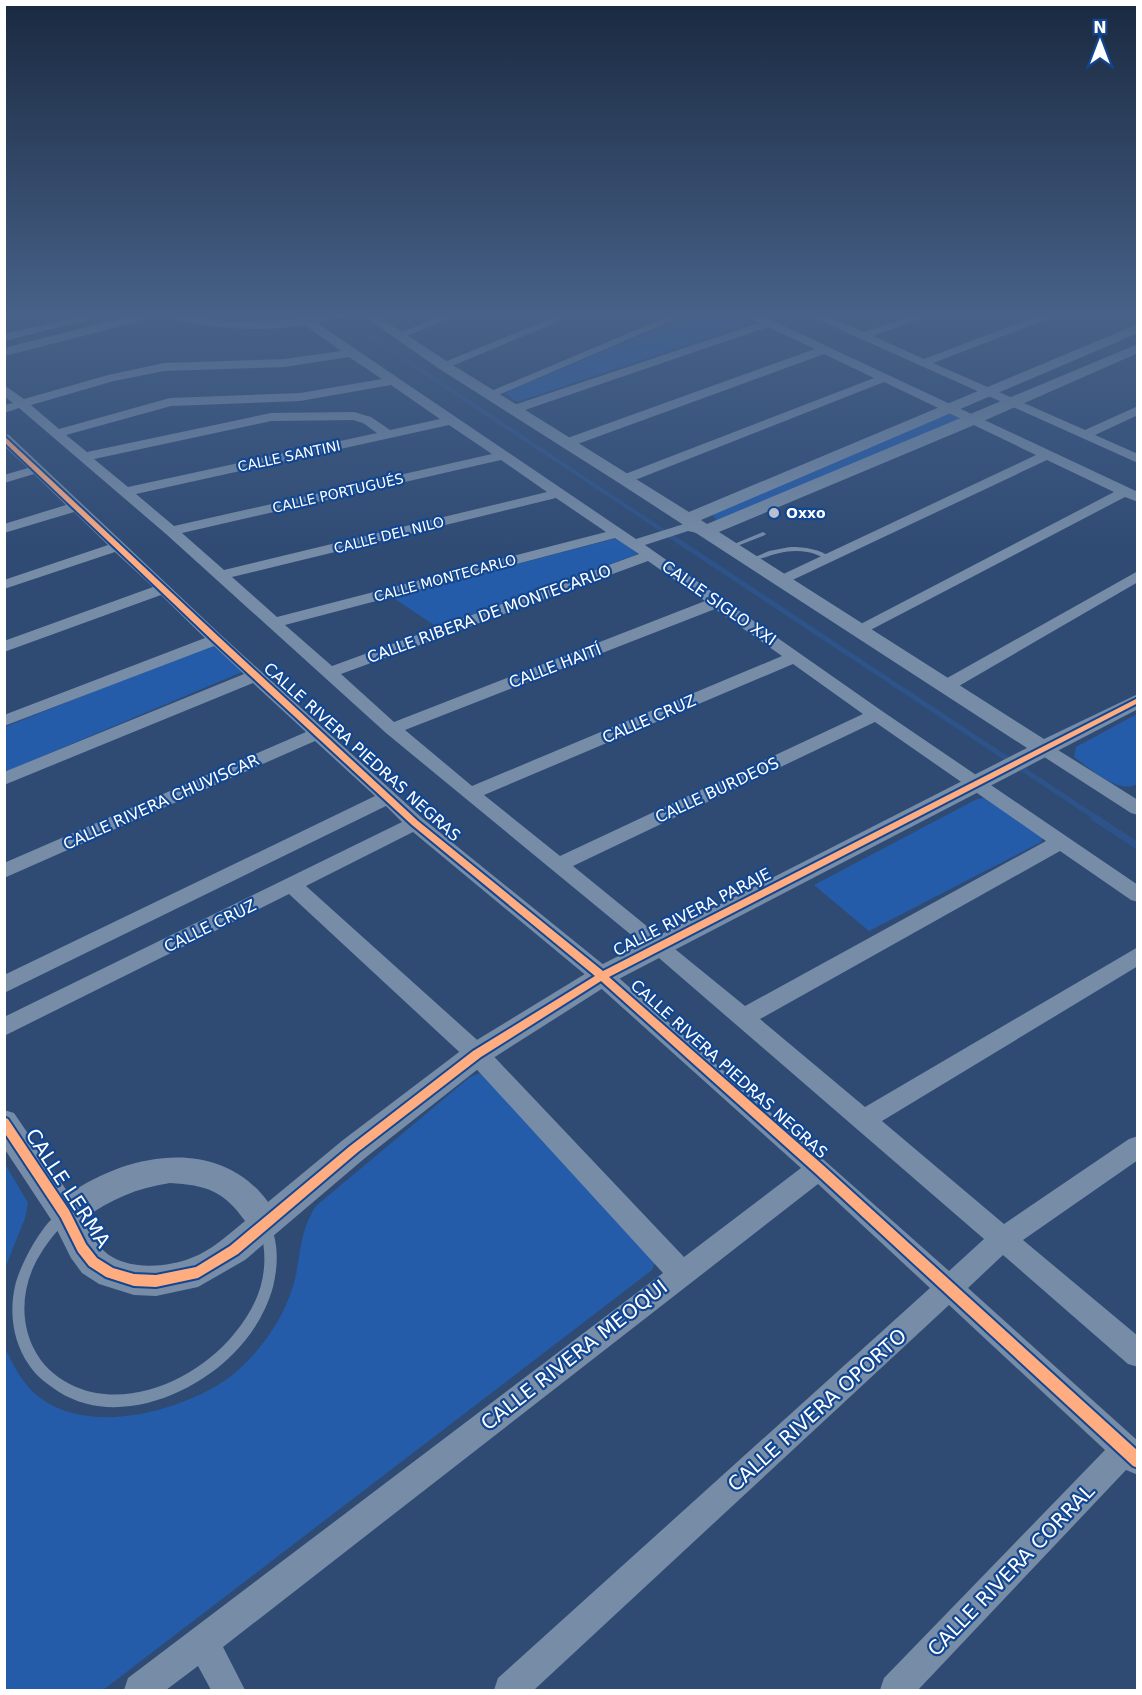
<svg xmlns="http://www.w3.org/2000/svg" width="1142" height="1695" viewBox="0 0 1142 1695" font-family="'DejaVu Sans',sans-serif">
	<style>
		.green { fill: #255ca9 }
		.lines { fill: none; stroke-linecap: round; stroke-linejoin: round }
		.stream-far2 { stroke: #2e538a; stroke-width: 4 }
		.stream-far1 { stroke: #2e538a; stroke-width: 5 }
		.stream { stroke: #2e538a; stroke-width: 7 }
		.service { fill: #768ca7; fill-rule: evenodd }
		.minor { fill: #768ca7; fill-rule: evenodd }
		.tertiary { fill: #768ca7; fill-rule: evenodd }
		.cycleway-casing { stroke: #124691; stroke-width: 4 }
		.cycleway { fill: #ffac80; fill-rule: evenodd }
		.poi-dot { fill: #b6c0ce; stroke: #124691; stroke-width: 2 }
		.labels { text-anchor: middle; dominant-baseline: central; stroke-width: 4.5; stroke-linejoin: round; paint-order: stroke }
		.far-street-label { font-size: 14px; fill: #fff; stroke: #124691 }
		.far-poi-label { font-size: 14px; font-weight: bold; fill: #fff; stroke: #124691; text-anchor: start }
		.street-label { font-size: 16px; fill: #fff; stroke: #124691 }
		.near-street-label { font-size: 20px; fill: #fff; stroke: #124691 }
	</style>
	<rect width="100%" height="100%" fill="#2f4b74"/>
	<!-- green -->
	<path class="green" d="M691 314H741L756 322 517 402 505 393Z
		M948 413 962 420 718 521 711 514Z
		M617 538 638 554 437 627 392 597Z
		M212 644 242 672 5 772V727Z
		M1137 714V784C1118 795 1090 768 1074 757L1076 747Z
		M987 798 1043 837 1041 842 869 931 814 885 977 799Z
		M483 1072 657 1257 652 1270 103 1690H5L4 1346C11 1361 19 1377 30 1389 79 1440 180 1413 230 1377 247 1364 261 1347 273 1329 283 1314 292 1293 296 1275 301 1249 301 1229 316 1206L470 1077Z
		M5 1164 28 1203 25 1218 5 1268Z"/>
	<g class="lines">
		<!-- stream-far2 -->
		<path class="stream-far2" d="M336 314 665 532"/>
		<!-- stream-far1 -->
		<path class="stream-far1" d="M663 531 1098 819"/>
		<!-- stream -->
		<path class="stream" d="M1095 818 1138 846"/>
		<!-- service -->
		<path class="service" d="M763 532 766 534 765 535 732 548H728L727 547Z
			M790 547C805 547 820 549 832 558L829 560C821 557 815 553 807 552 787 548 769 556 751 562L748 560 769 551Z
			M63 1211 67 1212 69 1216 67 1220C54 1234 41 1250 33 1268 13 1314 28 1367 76 1387 131 1410 199 1377 234 1334 261 1302 271 1268 260 1228L262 1224 266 1223 270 1224C279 1244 278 1266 273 1287 266 1312 252 1335 234 1353 192 1396 115 1427 59 1392 47 1384 37 1377 29 1365 13 1342 9 1313 15 1286 19 1267 44 1218 63 1211Z"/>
		<!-- minor -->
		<path class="minor" d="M88 314H105L104 316 4 341V334Z
			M160 314H177L231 322 298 319 293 314H304L310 317 347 314 346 316 317 323 636 539 687 523 711 528 713 531 711 534 706 535 688 531 645 545 882 711 1138 885V902L1131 900 1060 851 760 1019 865 1107 1138 947V966L882 1121 1004 1224 1129 1139 1138 1136V1160L1023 1240 1138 1336V1367L1128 1364 1003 1255 968 1288 1138 1441V1475L1126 1470 918 1690H880L884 1678 1105 1450 949 1305 534 1690H494L498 1678 930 1288 818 1184 223 1647 245 1690H211L198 1666 166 1690H124L128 1678 663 1273 469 1061 289 894 4 1036V1017L402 822 386 806 4 993V975L375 796 315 741 4 878V863L306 732 253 683 4 785V772L244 674 214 646 4 726V715L205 638 161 595 4 652V641L153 587 115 552 4 589V580L108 545 74 512 4 533V524L66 505 34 474 4 483V475L28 468 4 446V434L9 435 222 636 422 818 610 970 949 1271 984 1239 652 952 386 733 166 534 19 408 4 413V405L13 403 4 396V385L24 399 108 375 164 363 284 359 341 351 305 325C257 333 209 328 161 316ZM349 357 382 379 300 393 170 398 59 429 31 405 114 381 164 371 284 367ZM391 385 440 419 390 430 371 417 354 412 271 413 87 452 66 435 171 406 300 401ZM353 420 363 423 377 433 128 487 94 459 271 421ZM449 425 492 454 174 526 136 494ZM501 460 547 492 224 570 182 533ZM556 498 606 532 277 617 232 577ZM615 538 639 554 332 666 285 625ZM648 561 705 601 394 722 341 674ZM715 609 782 656 472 786 405 730ZM793 664 863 714 560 856 484 795ZM875 722 1046 841 745 1006 573 866ZM413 832 594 982 801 1168 684 1257 485 1047 306 886Z
			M446 314H460L404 337 400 338 394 335Z
			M562 314H576L447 368 443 369 437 365Z
			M674 314H687L494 397H486L484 394Z
			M744 314H757L773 321 1138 492V502L1125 497 859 636 853 634 851 631 853 628 1114 492 1047 460 782 585 777 583 774 580 777 577 1036 455 884 382 630 482H620L618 479 620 476 874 378 824 354 572 446H562L560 443 562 440 815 349 768 327 519 412 515 413 509 409 511 406 759 323Z
			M809 314H822L864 332 915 314H929L928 316 873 336 924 359 1042 314H1056L1055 316 933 363 1085 430 1138 406V415L1095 435 1138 454V463L810 316Z
			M1138 571V582L952 690H940L938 686 940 682Z
			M1044 743 1050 745 1138 800V815L1131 813 1038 753 1035 749 1038 745Z"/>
		<!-- tertiary -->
		<path class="tertiary" d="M138 314H159L157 317 4 356V348Z
			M361 314H375L448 362 689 512 1138 324V333L701 520 707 524 1138 344V353L979 423 719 532 1044 739 1138 694V709L611 983 487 1062 365 1158 245 1260 198 1287 156 1296 134 1295 99 1284 82 1273 71 1258 54 1224 4 1148V1110L14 1113 69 1194C129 1152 220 1136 268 1202L343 1140 467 1046 593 969 1027 748 619 483 438 368ZM170 1183C206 1185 224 1191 245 1221 229 1234 211 1251 191 1258 166 1268 124 1271 103 1250 94 1241 89 1230 83 1219 111 1199 137 1188 170 1183Z"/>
		<!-- cycleway casing -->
		<g class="cycleway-casing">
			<path id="cycleway" d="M4 436 219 637 418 821 603 971 1138 698V703L609 977 823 1165 1138 1451V1468L1133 1466 815 1173 601 981 481 1057 358 1152 238 1254 198 1278 156 1287 134 1286 106 1277 89 1266 78 1252 61 1218 4 1132V1117L8 1119 69 1210 86 1244 97 1258 113 1268 134 1274 156 1275 196 1267 230 1246 350 1146 473 1051 595 976 412 825 213 641 4 442Z"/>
		</g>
		<!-- cycleway -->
		<use href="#cycleway" class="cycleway"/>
	</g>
	<!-- sky -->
	<linearGradient id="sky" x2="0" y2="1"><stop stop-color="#1a2940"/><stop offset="0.57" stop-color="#476188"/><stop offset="1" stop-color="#476188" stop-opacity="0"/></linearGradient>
	<rect width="1142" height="551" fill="url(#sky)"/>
	<!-- markers -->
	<circle class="poi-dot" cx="774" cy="513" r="6"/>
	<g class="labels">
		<!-- far-street labels -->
		<g class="far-street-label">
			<text transform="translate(289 456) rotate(-12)">CALLE SANTINI</text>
			<text transform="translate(338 493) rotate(-13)">CALLE PORTUGUÉS</text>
			<text transform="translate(389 535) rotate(-14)">CALLE DEL NILO</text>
			<text transform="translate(445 578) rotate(-15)">CALLE MONTECARLO</text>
		</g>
		<!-- far-poi labels -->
		<g class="far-poi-label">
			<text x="786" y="513">Oxxo</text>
		</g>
		<!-- street labels -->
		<g class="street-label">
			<text transform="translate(719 603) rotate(35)">CALLE SIGLO XXI</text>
			<text transform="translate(489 614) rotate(-20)">CALLE RIBERA DE MONTECARLO</text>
			<text transform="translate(555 666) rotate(-21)">CALLE HAITÍ</text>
			<text transform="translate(649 719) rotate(-23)">CALLE CRUZ</text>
			<text transform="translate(362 752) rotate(42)">CALLE RIVERA PIEDRAS NEGRAS</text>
			<text transform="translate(717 790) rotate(-25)">CALLE BURDEOS</text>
			<text transform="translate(161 802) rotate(-24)">CALLE RIVERA CHUVISCAR</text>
			<text transform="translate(692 912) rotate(-27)">CALLE RIVERA PARAJE</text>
			<text transform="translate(210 926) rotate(-26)">CALLE CRUZ</text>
			<text transform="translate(729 1069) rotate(42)">CALLE RIVERA PIEDRAS NEGRAS</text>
		</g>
		<!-- near-street labels -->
		<g class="near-street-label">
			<text transform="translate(68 1188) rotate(57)">CALLE LERMA</text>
			<text transform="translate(574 1355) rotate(-38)">CALLE RIVERA MEOQUI</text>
			<text transform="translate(817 1410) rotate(-42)">CALLE RIVERA OPORTO</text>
			<text transform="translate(1011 1570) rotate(-46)">CALLE RIVERA CORRAL</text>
		</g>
	</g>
	<!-- border -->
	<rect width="1142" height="1695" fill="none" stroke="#ffffff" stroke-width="12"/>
	<!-- north arrow -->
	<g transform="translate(1100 42)" stroke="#124691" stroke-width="4.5" paint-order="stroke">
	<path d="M0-4.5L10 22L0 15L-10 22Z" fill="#ffffff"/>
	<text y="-9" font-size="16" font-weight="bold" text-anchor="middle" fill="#ffffff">N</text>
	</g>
</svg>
